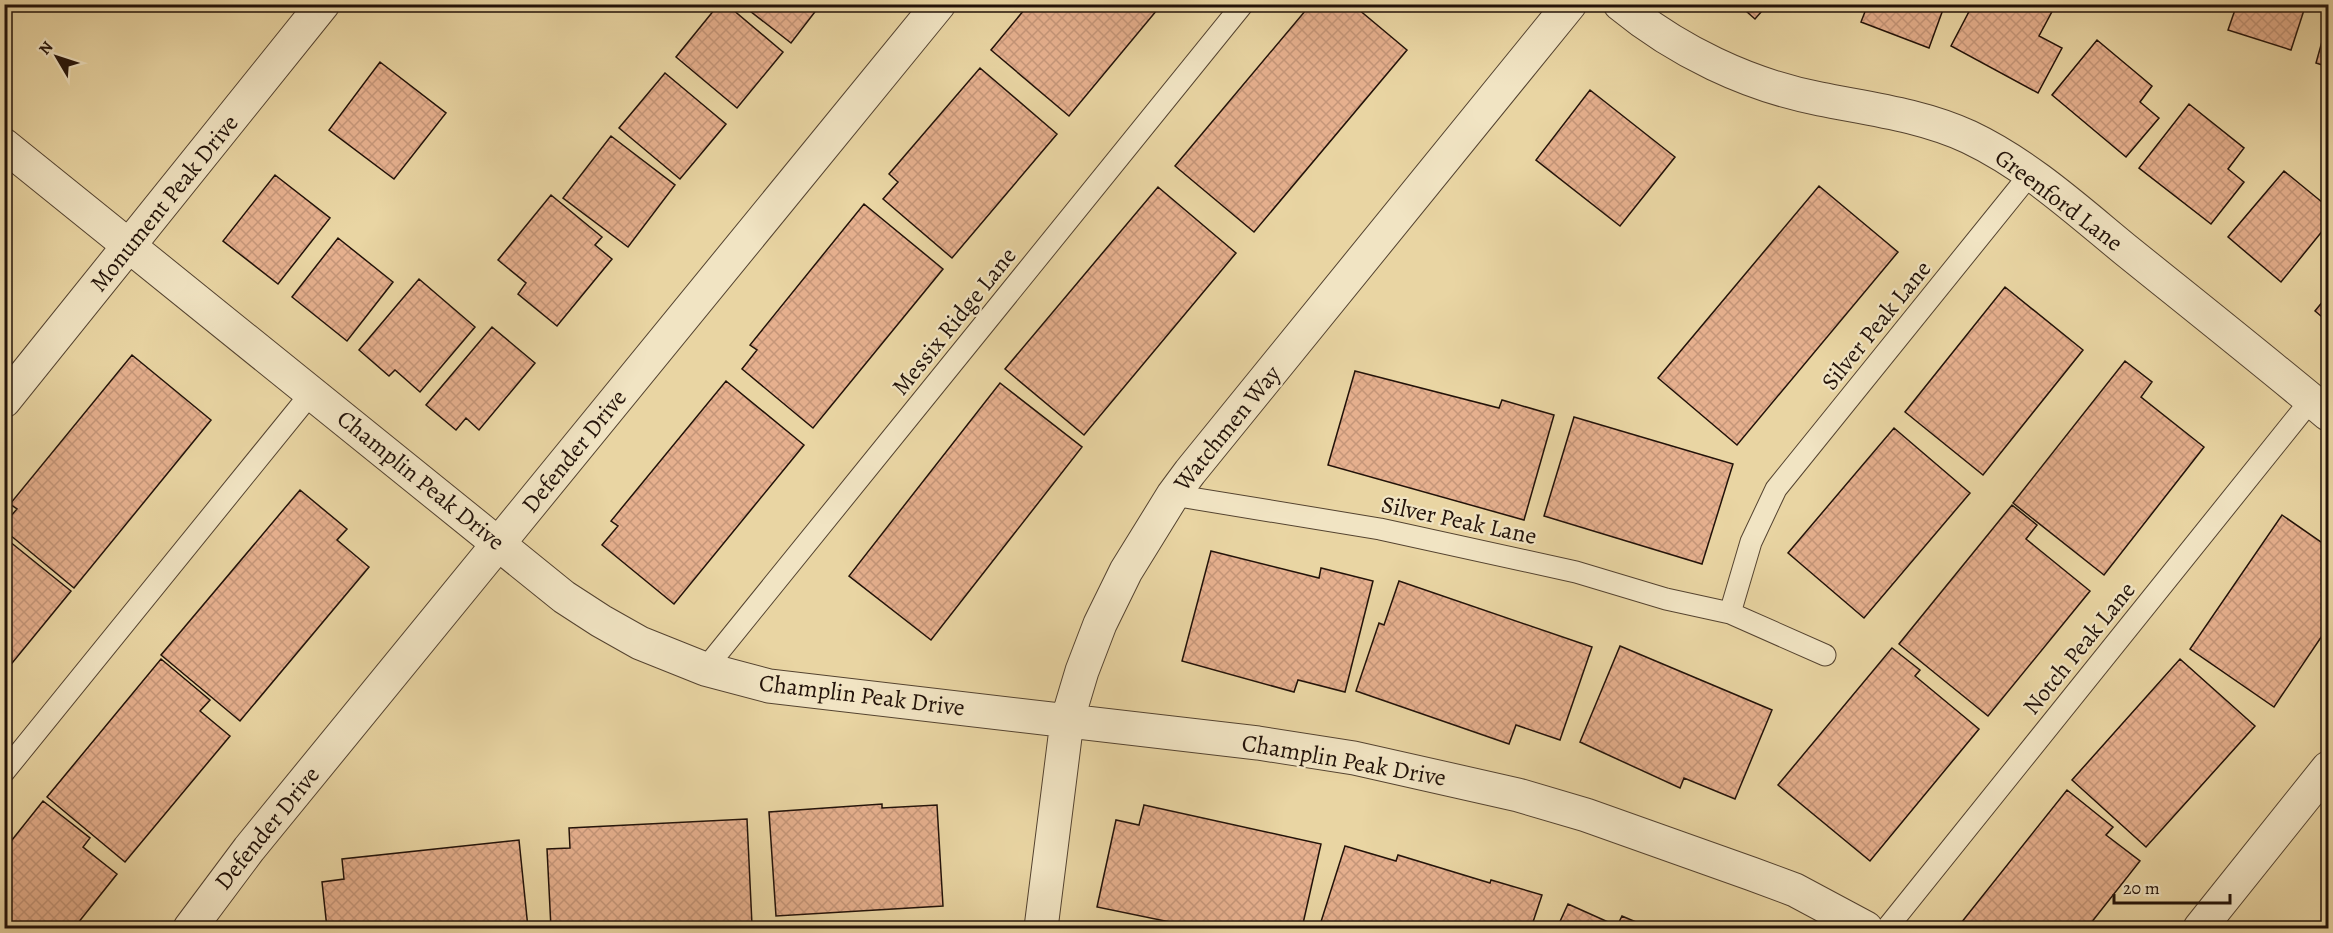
<svg xmlns="http://www.w3.org/2000/svg" width="2333" height="933" viewBox="0 0 2333 933" font-family="Alegreya,serif">
	<style>
		.building { fill: url(#building-cross-hatch); stroke: #221209; stroke-width: 1.5 }
		.lines { fill: none; stroke-linecap: round; stroke-linejoin: round }
		.service-casing { stroke: #544330; stroke-width: 23 }
		.minor-casing { stroke: #544330; stroke-width: 35 }
		.service { stroke: #f1e4c3; stroke-width: 21 }
		.minor { stroke: #f1e4c3; stroke-width: 33 }
		.labels { text-anchor: middle; dominant-baseline: central; stroke-width: 4.5; stroke-linejoin: round; paint-order: stroke }
		.street-label { font-size: 24px; fill: #221209; stroke: #f1e4c3 }
	</style>
	<defs>
		<pattern id="building-cross-hatch" width="8" height="8" patternUnits="userSpaceOnUse" patternTransform="scale(1.5)"><rect width="8" height="8" fill="#e6b08e"/><path d="M0 0l8 8M0 8l8-8" fill="none" stroke="#c59679"/></pattern>
	</defs>
	<rect width="100%" height="100%" fill="#e9d5a3"/>
	<filter id="stains"><feTurbulence type="fractalNoise" baseFrequency=".00333" numOctaves="4"/><feColorMatrix values="0 0 0 0 .2 0 0 0 0 .09 0 0 0 0 .02 0 0 0 .5 -.17"/></filter>
	<radialGradient id="worn" r=".72"><stop offset=".6" stop-color="#630" stop-opacity="0"/><stop offset="1" stop-color="#630" stop-opacity=".3"/></radialGradient>
	<!-- building -->
	<path class="building" d="M719 4H726L783 52 737 108 676 57Z
		M741 4H821L791 43Z
		M1029 4H1162L1069 116 991 50Z
		M1311 4H1352L1407 50 1254 232 1175 166Z
		M1738 4H1768L1755 19Z
		M1868 4H1945L1929 48 1861 22Z
		M1973 4 2055 6 2039 36 2062 48 2038 93 1951 46Z
		M2237 4H2306L2291 50 2228 30Z
		M2328 20V67L2316 63Z
		M2097 40 2152 86 2140 102 2159 118 2126 157 2052 95Z
		M380 62 446 113 394 179 329 130Z
		M980 68 1057 134 952 258 883 199 898 182 889 174Z
		M665 73 726 124 680 179 619 128Z
		M1590 90 1675 157 1620 226 1536 160Z
		M2189 104 2244 148 2228 169 2244 182 2211 224 2139 168Z
		M611 136 675 185 628 247 563 198Z
		M2284 171 2328 207V224L2281 282 2228 237Z
		M275 175 330 218 278 284 223 241Z
		M1819 186 1898 252 1737 445 1658 378Z
		M1158 187 1236 253 1084 435 1005 369Z
		M551 195 602 237 595 245 612 259 557 326 518 294 526 283 498 260Z
		M864 204 943 269 813 428 742 369 757 350 750 345Z
		M338 238 393 282 347 341 292 297Z
		M419 279 475 327 420 392 395 370 389 376 359 350Z
		M2005 287 2083 350 1983 475 1905 412Z
		M2328 295V322L2315 311Z
		M492 327 535 363 479 430 466 418 456 430 426 405Z
		M132 355 211 420 74 588 4 530V524L17 509 10 504Z
		M2125 361 2152 382 2141 397 2204 447 2104 575 2013 503Z
		M1355 371 1499 408 1502 400 1554 415 1524 520 1328 465Z
		M726 381 804 445 674 604 602 545 618 526 611 521Z
		M1000 383 1082 447 931 640 849 576Z
		M1574 417 1733 464 1702 564 1544 516Z
		M1894 428 1970 493 1864 618 1788 553Z
		M300 490 347 529 337 540 369 567 240 721 161 655Z
		M2012 505 2037 525 2026 539 2090 591 1988 716 1899 644Z
		M2282 515 2328 547V627L2274 707 2190 649Z
		M4 537 71 591 4 673Z
		M1211 551 1319 578 1321 568 1373 581 1345 692 1298 680 1294 692 1182 661Z
		M1399 581 1592 647 1560 740 1516 725 1509 744 1356 691 1379 623 1384 625Z
		M1620 646 1772 710 1735 799 1684 778 1680 788 1580 742Z
		M1892 648 1920 670 1915 676 1979 729 1870 861 1778 785Z
		M161 659 210 700 200 711 230 736 125 862 47 797Z
		M2180 659 2255 726 2146 847 2072 780Z
		M2067 790 2113 827 2106 835 2140 861 2087 928H1957Z
		M43 801 90 838 83 847 117 874 74 928H4V850Z
		M882 804V808L937 805 943 906 776 916 769 812Z
		M1144 805 1321 844 1302 928H1199L1097 907 1116 820 1139 825Z
		M747 819 752 925 551 928 547 849 570 848 569 828Z
		M519 840 528 928H327L322 882 344 879 342 859Z
		M1345 846 1396 861 1398 855 1490 883 1491 880 1542 895 1531 928H1319Z
		M1568 904 1617 926 1622 916 1650 928H1557Z"/>
	<g class="lines">
		<!-- service casing -->
		<g class="service-casing">
			<path id="service" d="M1173 495 1380 529 1576 572 1666 599 1730 613 1825 655
				M1730 613 1751 542 1776 489 2031 173
				M705 669 1243 4
				M4 772 312 392
				M1887 928 2311 400"/>
		</g>
		<!-- minor casing -->
		<g class="minor-casing">
			<path id="minor" d="M1620 4C1677 51 1748 85 1820 99 1870 109 1921 115 1969 137 2028 165 2077 210 2127 251 2194 305 2262 359 2328 414
				M4 145 564 597 601 621 640 643 705 669 769 686 1258 743 1354 758 1518 795 1586 815 1752 874 1795 890 1866 928
				M4 401 323 4
				M190 928 249 849 939 4
				M1041 928 1067 721 1082 671 1100 624 1126 571 1173 495 1190 472 1570 4
				M2200 928 2328 768"/>
		</g>
		<!-- service -->
		<use href="#service" class="service"/>
		<!-- minor -->
		<use href="#minor" class="minor"/>
	</g>
	<g class="labels">
		<!-- street labels -->
		<g class="street-label">
			<text transform="translate(2059 200) rotate(37)">Greenford Lane</text>
			<text transform="translate(164 203) rotate(-51)">Monument Peak Drive</text>
			<text transform="translate(954 321) rotate(-51)">Messix Ridge Lane</text>
			<text transform="translate(1876 325) rotate(-51)">Silver Peak Lane</text>
			<text transform="translate(1227 428) rotate(-51)">Watchmen Way</text>
			<text transform="translate(574 451) rotate(-51)">Defender Drive</text>
			<text transform="translate(421 480) rotate(39)">Champlin Peak Drive</text>
			<text transform="translate(1459 520) rotate(12)">Silver Peak Lane</text>
			<text transform="translate(2079 648) rotate(-51)">Notch Peak Lane</text>
			<text transform="translate(862 695) rotate(7)">Champlin Peak Drive</text>
			<text transform="translate(1344 760) rotate(10)">Champlin Peak Drive</text>
			<text transform="translate(267 828) rotate(-51)">Defender Drive</text>
		</g>
	</g>
	<!-- margin -->
	<rect width="2333" height="933" fill="none" stroke="#e9d5a3" stroke-width="24"/>
	<rect x="6" y="6" width="2321" height="921" fill="none" stroke="#221209" stroke-width="3"/>
	<rect x="12" y="12" width="2309" height="909" fill="none" stroke="#221209" stroke-width="1.5"/>
	<!-- north arrow -->
	<g transform="translate(57 57) rotate(309)" stroke="#f1e4c3" stroke-width="4.5" paint-order="stroke">
	<path d="M0-4.5L10 22L0 15L-10 22Z" fill="#221209"/>
	<text y="-9" font-size="16" font-weight="bold" text-anchor="middle" fill="#221209">N</text>
	</g>
	<!-- scale -->
	<path d="M2114 894v9h116v-9" fill="none" stroke="#221209" stroke-width="3"/>
	<text x="2123" y="894" font-size="18" fill="#221209" stroke="#f1e4c3" stroke-width="4.5" paint-order="stroke">20 m</text>
	<rect width="100%" height="100%" filter="url(#stains)"/>
	<rect width="100%" height="100%" fill="url(#worn)"/>
</svg>
